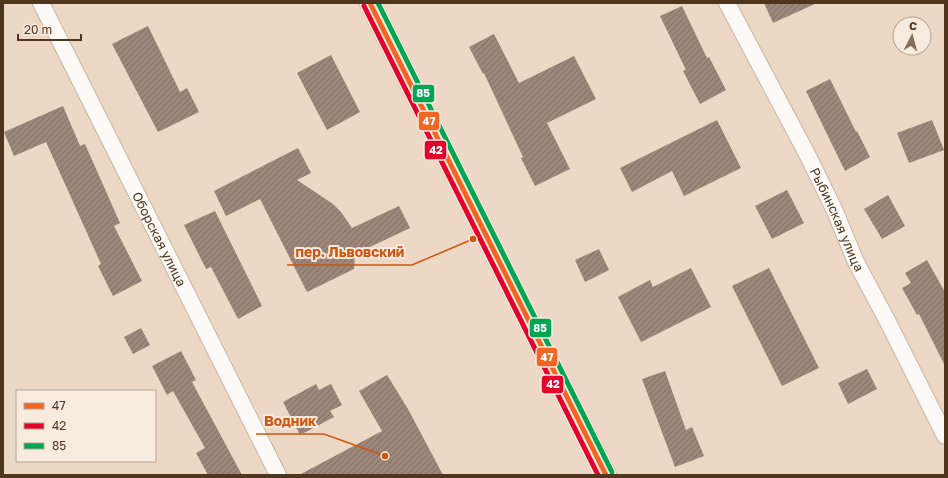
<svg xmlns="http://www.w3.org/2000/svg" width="948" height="478" viewBox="0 0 948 478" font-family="'Golos Text',sans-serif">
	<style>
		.building { fill: url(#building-hatch) }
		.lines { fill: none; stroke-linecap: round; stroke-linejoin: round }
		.minor-casing { stroke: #cab5a2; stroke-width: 18 }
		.tertiary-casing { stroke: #cab5a2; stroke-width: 22 }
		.minor { stroke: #fcf9f6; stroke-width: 16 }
		.tertiary { stroke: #fcf9f6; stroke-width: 20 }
		.bus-1-casing { stroke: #f7eadf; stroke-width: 8 }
		.bus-2-casing { stroke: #f7eadf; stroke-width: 8 }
		.bus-3-casing { stroke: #f7eadf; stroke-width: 8 }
		.bus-1 { stroke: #f26522; stroke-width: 5 }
		.bus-2 { stroke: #e4002b; stroke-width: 5 }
		.bus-3 { stroke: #00a651; stroke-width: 5 }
		.labels { text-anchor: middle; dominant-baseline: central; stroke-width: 4; stroke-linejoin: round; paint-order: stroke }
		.street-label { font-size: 13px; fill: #4e351d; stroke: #f7eadf }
		.leader { fill: none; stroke: #d1540f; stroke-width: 1.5 }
		.callout-dot { fill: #d1540f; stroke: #f7eadf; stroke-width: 1.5 }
		.callout-label { font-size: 14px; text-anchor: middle; font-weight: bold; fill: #d1540f; stroke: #f7eadf; stroke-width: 4; stroke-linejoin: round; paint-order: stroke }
		.line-badge { stroke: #f7eadf; stroke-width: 1.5 }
		.badge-label { font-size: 11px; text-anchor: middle; font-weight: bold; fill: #fff }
	</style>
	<defs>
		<pattern id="building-hatch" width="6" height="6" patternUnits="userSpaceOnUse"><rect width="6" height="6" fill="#9d877a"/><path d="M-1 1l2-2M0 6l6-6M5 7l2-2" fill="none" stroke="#826f63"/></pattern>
	</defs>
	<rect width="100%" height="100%" fill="#edd8c6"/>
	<!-- building -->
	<path class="building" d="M764 3H817L773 23Z
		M682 6 707 58 709 57 726 90 700 104 683 71 686 70 660 16Z
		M148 26 180 92 187 88 199 112 158 132 112 44Z
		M494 34 519 83 574 56 596 99 547 123 570 169 535 186 521 158 523 157 484 73 483 74 469 47Z
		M331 55 360 112 327 130 297 73Z
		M830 79 856 132 857 131 870 157 845 171 806 91Z
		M63 106 80 146 85 144 120 223 114 226 142 281 113 296 98 266 101 264 46 142 14 156 4 132Z
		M717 120 741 168 684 196 672 171 632 192 620 168Z
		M932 120 944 150 909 163 897 133Z
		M298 148 311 173 297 180 333 204 341 212 352 228 399 206 410 228 355 254 354 269 307 292 260 199 226 216 214 191Z
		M787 190 804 223 772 239 755 206Z
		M888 195 905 226 882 239 864 209Z
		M215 211 262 306 238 319 211 267 206 269 184 225Z
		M599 249 609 270 585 282 575 260Z
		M927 260 945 292V366L919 314 917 315 902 288 911 283 905 273Z
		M691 268 711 307 641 342 618 297 650 280 653 287Z
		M769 268 819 368 782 386 732 286Z
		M141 328 150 345 133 354 124 337Z
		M181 351 196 380 192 382 242 475H208L196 453 205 448 173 391 167 395 152 366Z
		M867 369 877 389 848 404 838 383Z
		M665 371 686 430 692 427 704 456 675 467 642 379Z
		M387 375 408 409 443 475H299L382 431 359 391Z
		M316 384 319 390 331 384 342 405 330 411 334 417 300 435 283 402Z"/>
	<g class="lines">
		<!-- minor casing -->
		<g class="minor-casing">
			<g id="minor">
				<path id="s1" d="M41 3 278 475"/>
				<path id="s2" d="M727 3 807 154 834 209 856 262 889 324 945 436"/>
			</g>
		</g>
		<!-- tertiary casing -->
		<g class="tertiary-casing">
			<path id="tertiary" d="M370 3 606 475"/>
		</g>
		<!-- minor -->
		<use href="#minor" class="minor"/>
		<!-- tertiary -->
		<use href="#tertiary" class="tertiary"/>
		<!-- bus-1 casing -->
		<g class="bus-1-casing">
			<path id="bus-1" d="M370 3 606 475"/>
		</g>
		<!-- bus-2 casing -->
		<g class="bus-2-casing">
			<path id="bus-2" d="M364 6 598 475"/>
		</g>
		<!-- bus-3 casing -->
		<g class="bus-3-casing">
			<path id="bus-3" d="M378 3 612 472"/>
		</g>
		<!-- bus-1 -->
		<use href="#bus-1" class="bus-1"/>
		<!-- bus-2 -->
		<use href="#bus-2" class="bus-2"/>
		<!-- bus-3 -->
		<use href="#bus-3" class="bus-3"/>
	</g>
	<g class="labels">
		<!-- street labels -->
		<g class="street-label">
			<text stroke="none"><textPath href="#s2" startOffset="243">Рыбинская улица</textPath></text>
			<text stroke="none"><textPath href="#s1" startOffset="264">Оборская улица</textPath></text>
		</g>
	</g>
	<!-- callouts -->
	<path class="leader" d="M473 239L412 265H287M385 456L324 434H256"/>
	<g class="callout-dot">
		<circle cx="473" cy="239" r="4"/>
		<circle cx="385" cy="456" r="4"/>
	</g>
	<g class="callout-label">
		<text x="350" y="257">пер. Львовский</text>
		<text x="290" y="426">Водник</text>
	</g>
	<g class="line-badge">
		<rect x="412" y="84" width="23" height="19" rx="4" fill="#00a651"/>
		<rect x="418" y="111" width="22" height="20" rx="4" fill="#f26522"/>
		<rect x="424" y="140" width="23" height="20" rx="4" fill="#e4002b"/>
		<rect x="529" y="318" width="23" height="20" rx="4" fill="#00a651"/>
		<rect x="536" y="347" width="22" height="20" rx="4" fill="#f26522"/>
		<rect x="541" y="375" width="23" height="19" rx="4" fill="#e4002b"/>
	</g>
	<g class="badge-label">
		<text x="423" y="97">85</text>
		<text x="429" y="125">47</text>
		<text x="436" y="154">42</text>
		<text x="540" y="332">85</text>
		<text x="547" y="361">47</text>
		<text x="553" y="388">42</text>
	</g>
	<!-- border -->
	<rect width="948" height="478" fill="none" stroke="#4e351d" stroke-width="8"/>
	<!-- legend -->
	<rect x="16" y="390" width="140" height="72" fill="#f7eadf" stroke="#b3a291"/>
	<rect x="24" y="403" width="20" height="6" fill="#f26522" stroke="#b3a291"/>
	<text x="52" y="410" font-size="12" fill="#4e351d">47</text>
	<rect x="24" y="423" width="20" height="6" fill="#e4002b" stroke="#b3a291"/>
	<text x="52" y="430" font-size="12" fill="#4e351d">42</text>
	<rect x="24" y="443" width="20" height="6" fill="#00a651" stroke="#b3a291"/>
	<text x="52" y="450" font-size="12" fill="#4e351d">85</text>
	<!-- north arrow -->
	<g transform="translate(912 36) rotate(6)"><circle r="19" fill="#f7eadf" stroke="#b3a291"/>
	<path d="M0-3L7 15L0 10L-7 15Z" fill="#866e58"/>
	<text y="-6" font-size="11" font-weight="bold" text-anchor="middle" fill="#4e351d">С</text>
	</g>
	<!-- scale -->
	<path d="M18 34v6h63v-6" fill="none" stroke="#4e351d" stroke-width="2"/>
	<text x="24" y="34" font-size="12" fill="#4e351d" stroke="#f7eadf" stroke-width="3" paint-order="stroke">20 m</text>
</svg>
